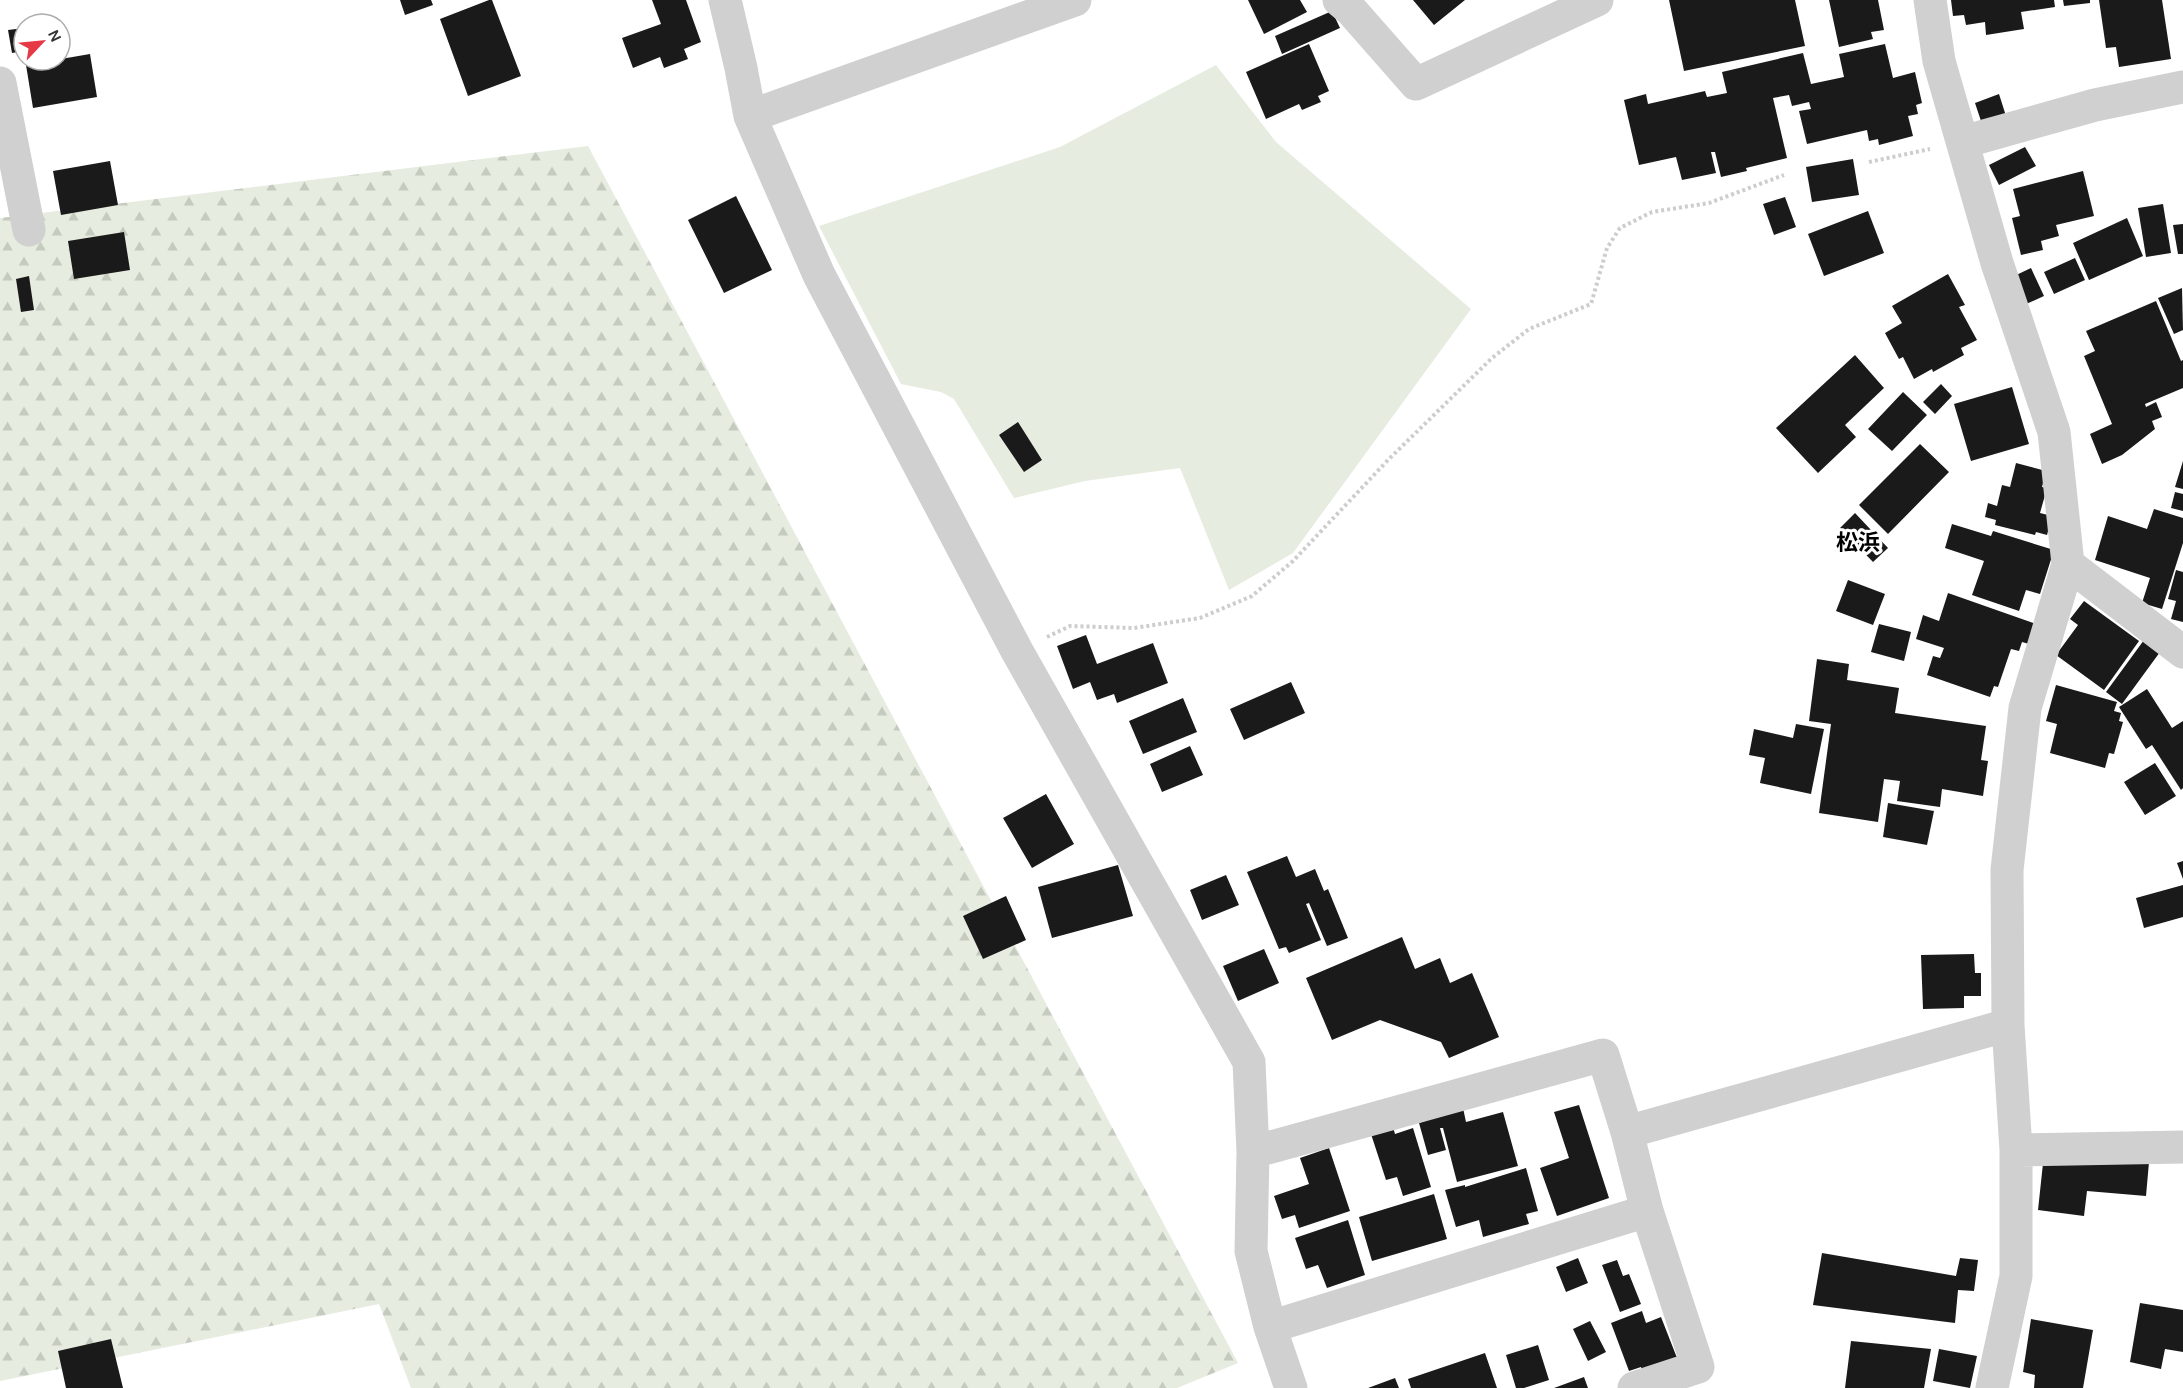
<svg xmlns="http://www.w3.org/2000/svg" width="2183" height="1388" viewBox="0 0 2183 1388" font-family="Karla,'Noto Sans JP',sans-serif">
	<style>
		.forest { fill: url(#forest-firs) }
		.park { fill: #e6ecdf }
		.building { fill: #1a1a1a }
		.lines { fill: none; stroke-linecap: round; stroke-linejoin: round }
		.path { stroke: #cdcdcd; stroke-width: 4; stroke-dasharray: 3 3; stroke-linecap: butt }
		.minor { stroke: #d0d0d0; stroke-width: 33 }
		.labels { text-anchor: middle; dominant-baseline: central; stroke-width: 6; stroke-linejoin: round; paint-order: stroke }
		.quarter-label { font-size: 22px; font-weight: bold; fill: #000; stroke: #fff }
	</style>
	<defs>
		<pattern id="forest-firs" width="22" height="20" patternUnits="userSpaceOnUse" patternTransform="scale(1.5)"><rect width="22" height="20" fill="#e6ecdf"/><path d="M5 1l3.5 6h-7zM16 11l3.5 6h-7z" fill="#c6cbc0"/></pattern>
	</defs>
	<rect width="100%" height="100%" fill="#fff"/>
	<!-- forest -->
	<path class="forest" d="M588 146 1238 1363 1177 1388H411L379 1304 0 1381V218Z"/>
	<!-- park -->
	<path class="park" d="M1216 65 1276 142 1471 309 1293 553 1229 590 1180 468 1085 481 1014 498 954 399 941 392 901 384 819 226 1060 147Z"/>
	<!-- building -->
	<path class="building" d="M400 0H431L433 5 405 15Z
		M489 0H492L521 76 468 96 440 19Z
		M652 0H686L701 42 684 49 688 59 664 68 660 57 633 68 622 38 661 24Z
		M1248 0H1300L1307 12 1264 34Z
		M1413 0H1465L1434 25Z
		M1669 0H1795L1805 46 1684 71Z
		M1829 0H1878L1884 30 1871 32 1873 39 1839 47Z
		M1951 0H2054L2055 7 2021 12 2024 29 1986 35 1985 22 1966 25 1964 15 1953 16Z
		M2063 0H2090V3L2064 6Z
		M2099 0H2162L2171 59 2119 67 2116 47 2106 48Z
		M1332 11 1340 28 1282 54 1275 36Z
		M24 28V51L12 53 8 30Z
		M1309 44 1329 91 1318 96 1321 102 1302 110 1299 104 1266 119 1246 72Z
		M1885 44 1893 78 1915 72 1922 103 1916 105 1918 114 1908 116 1913 136 1879 145 1878 139 1869 141 1867 130 1807 144 1799 111 1811 109 1809 102 1792 106 1789 95 1773 98 1787 158 1746 168 1747 171 1721 177 1715 152H1711L1716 173 1682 180 1676 157 1639 165 1624 100 1646 94 1648 104 1705 91 1707 97 1727 93 1722 72 1803 53 1811 84 1844 77 1839 54Z
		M90 54 97 97 33 108 26 65Z
		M1999 94 2006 116 1982 124 1975 103Z
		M2025 147 2036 166 1999 185 1989 165Z
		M1853 159 1859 195 1812 202 1806 167Z
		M110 161 118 205 61 215 53 171Z
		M2083 171 2094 216 2056 225 2059 236 2041 241 2043 250 2021 255 2012 218 2020 216 2013 189Z
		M736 196 772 270 724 293 688 220Z
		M1785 197 1796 227 1774 235 1763 204Z
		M2163 204 2171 253 2146 257 2138 208Z
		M1868 211 1884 253 1824 276 1808 234Z
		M2127 218 2143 256 2089 280 2073 243Z
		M2183 224V254H2178L2173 225Z
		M124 232 130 270 74 279 68 241Z
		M2075 258 2085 280 2054 294 2044 272Z
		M2031 268 2044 296 2024 305 2012 277Z
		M1948 274 1965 305 1959 307 1977 340 1961 348 1964 355 1933 372 1932 369 1914 379 1903 357 1899 359 1885 333 1902 323 1892 306Z
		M29 276 34 310 21 312 16 279Z
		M2182 288 2183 330 2174 334 2158 298Z
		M2156 301 2181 361 2183 360V388L2145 404 2146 407 2156 402 2162 417 2152 421 2155 429 2122 455 2102 464 2090 434 2112 424 2084 356 2095 351 2086 331Z
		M1855 355 1884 388 1845 425 1856 437 1818 473 1776 428Z
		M1941 384 1952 396 1935 414 1923 402Z
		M2012 387 2029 444 1971 461 1954 404Z
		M1903 392 1927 415 1892 451 1868 429Z
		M1018 422 1042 460 1024 472 999 435Z
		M1920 444 1949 472 1888 534 1859 505Z
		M2183 461V489L2175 487Z
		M2016 463 2046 471 2042 487 2047 488 2040 513 2052 516 2047 535 2036 532 2035 535 1995 525 1996 520 1985 517 1988 503 1997 506 2002 485 2010 487Z
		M2175 492 2183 494V511L2171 508Z
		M2154 509 2183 518V543L2162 609 2142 603 2150 578 2095 560 2108 516 2147 529Z
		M1855 513 1888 548 1873 562 1840 528Z
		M1952 524 1991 536 1993 531 2054 550 2040 594 2026 590 2019 611 1972 595 1984 561 1945 548Z
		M2176 570 2183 572V622L2171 619 2176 601 2168 599Z
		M1848 580 1885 594 1873 625 1836 611Z
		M1948 593 2036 624 2029 644 2022 642 2019 651 2011 649 1998 687 1994 686 1990 697 1927 675 1933 656 1940 658 1944 648 1916 639 1923 615 1939 621Z
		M2084 601 2139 641 2104 690 2056 655 2078 625 2070 619Z
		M1879 624 1911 632 1904 661 1871 652Z
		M1086 635 1097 664 1153 643 1168 683 1117 703 1114 694 1097 700 1090 682 1073 689 1057 646Z
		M2144 640 2160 652 2122 704 2106 692Z
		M1817 659 1849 664 1847 680 1899 688 1895 713 1986 726 1981 760 1988 761 1983 796 1942 789 1940 807 1897 801 1900 781 1884 779 1878 822 1819 813 1831 724 1809 721Z
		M1291 682 1305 713 1244 740 1230 709Z
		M2056 685 2117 702 2114 711 2121 713 2119 721 2123 722 2114 754 2109 753 2105 768 2050 753 2057 724 2046 721Z
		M2147 689 2172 728 2183 721V788L2181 790 2152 745 2146 749 2119 707Z
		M1183 698 1197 732 1143 754 1129 721Z
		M1796 724 1824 729 1811 794 1760 783 1765 758 1749 755 1754 729 1793 738Z
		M1190 746 1203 775 1162 792 1150 764Z
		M2155 763 2176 796 2145 815 2124 782Z
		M1046 794 1074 844 1032 868 1003 818Z
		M1888 803 1934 811 1927 845 1883 837Z
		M1287 856 1296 877 1315 869 1324 891 1328 889 1348 938 1327 946 1309 903 1306 904 1321 940 1289 953 1286 947 1279 949 1247 872Z
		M2183 861V879L2177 863Z
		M1118 865 1133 916 1052 938 1038 887Z
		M1226 875 1239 905 1202 920 1190 890Z
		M2183 885V917L2144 928 2136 898Z
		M1006 896 1026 940 983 959 963 916Z
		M1402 937 1415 969 1440 958 1450 983 1472 973 1499 1037 1449 1058 1441 1042 1380 1020 1332 1040 1306 978Z
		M1264 949 1279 983 1238 1001 1223 966Z
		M1974 954 1975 973H1981V996H1964V1008L1923 1009 1921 955Z
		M1579 1105 1609 1198 1557 1216 1540 1168 1569 1158 1554 1112Z
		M1463 1108 1466 1122 1503 1112 1518 1166 1457 1182 1443 1128H1440L1446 1150 1428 1155 1419 1123Z
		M1393 1127 1395 1134 1413 1128 1431 1187 1403 1196 1397 1177 1386 1180 1371 1134Z
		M1329 1148 1350 1211 1299 1228 1295 1215 1282 1219 1274 1196 1309 1184 1300 1158Z
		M2150 1151 2146 1196 2087 1191 2084 1216 2038 1210 2044 1154Z
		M1526 1168 1538 1211 1526 1214 1529 1224 1483 1237 1479 1220 1456 1227 1445 1190 1465 1185V1187Z
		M1434 1194 1447 1239 1372 1261 1359 1217Z
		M1348 1220 1365 1275 1327 1288 1318 1265 1306 1269 1295 1238Z
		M1822 1253 1956 1276 1960 1258 1978 1260 1974 1291 1958 1290 1955 1323 1813 1305Z
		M1578 1258 1588 1283 1566 1292 1556 1267Z
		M1617 1260 1623 1276 1629 1274 1641 1304 1620 1312 1602 1265Z
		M2140 1303 2183 1310V1352L2165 1349 2161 1369 2130 1362Z
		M1642 1311 1646 1323 1661 1317 1679 1363 1644 1376 1641 1367 1629 1371 1611 1323Z
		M2031 1319 2093 1330 2083 1388H2034L2035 1375 2023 1372Z
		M1590 1321 1606 1352 1588 1361 1573 1329Z
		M111 1339 123 1388H66L58 1351Z
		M1851 1341 1931 1349 1924 1388H1845Z
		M1538 1345 1549 1380 1524 1388H1516L1506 1355Z
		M1939 1349 1977 1356 1970 1388 1933 1381Z
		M1485 1353 1497 1388H1411L1408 1379Z
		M1584 1377 1588 1388H1554Z
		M1395 1378 1399 1388H1368Z"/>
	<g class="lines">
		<!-- path -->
		<path class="path" d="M1869 162 1930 149
			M1047 637 1070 626 1134 628 1200 618 1252 596 1293 561 1388 460 1492 358 1529 329 1591 304 1607 248 1620 228 1652 212 1709 203 1784 175"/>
		<!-- minor -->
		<path class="minor" d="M725 0 741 68 750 116 819 275 1017 651 1249 1062 1253 1152 1251 1251 1270 1327 1291 1388
			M1339 0 1351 10 1416 84 1597 0
			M1930 0 1939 61 1997 263 2054 432 2068 564 2025 708 2007 870 2008 1025 2016 1150V1276L1992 1388
			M0 83 29 230
			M750 116 1075 0
			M1963 142 2095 105 2183 87
			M2068 564 2183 652
			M1627 1132 2008 1025
			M2016 1150 2183 1147
			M1253 1152 1603 1055 1627 1132 1647 1211 1698 1367 1634 1388
			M1270 1327 1647 1211"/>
	</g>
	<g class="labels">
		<!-- quarter labels -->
		<g class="quarter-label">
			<text x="1858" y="543">松浜</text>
		</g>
	</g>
	<!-- north arrow -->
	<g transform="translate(42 42) rotate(64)"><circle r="28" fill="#ffffff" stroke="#adadad" stroke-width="1.5"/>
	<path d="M0-4.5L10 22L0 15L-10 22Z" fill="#e63946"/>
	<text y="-9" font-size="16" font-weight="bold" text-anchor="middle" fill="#333333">N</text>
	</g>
</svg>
